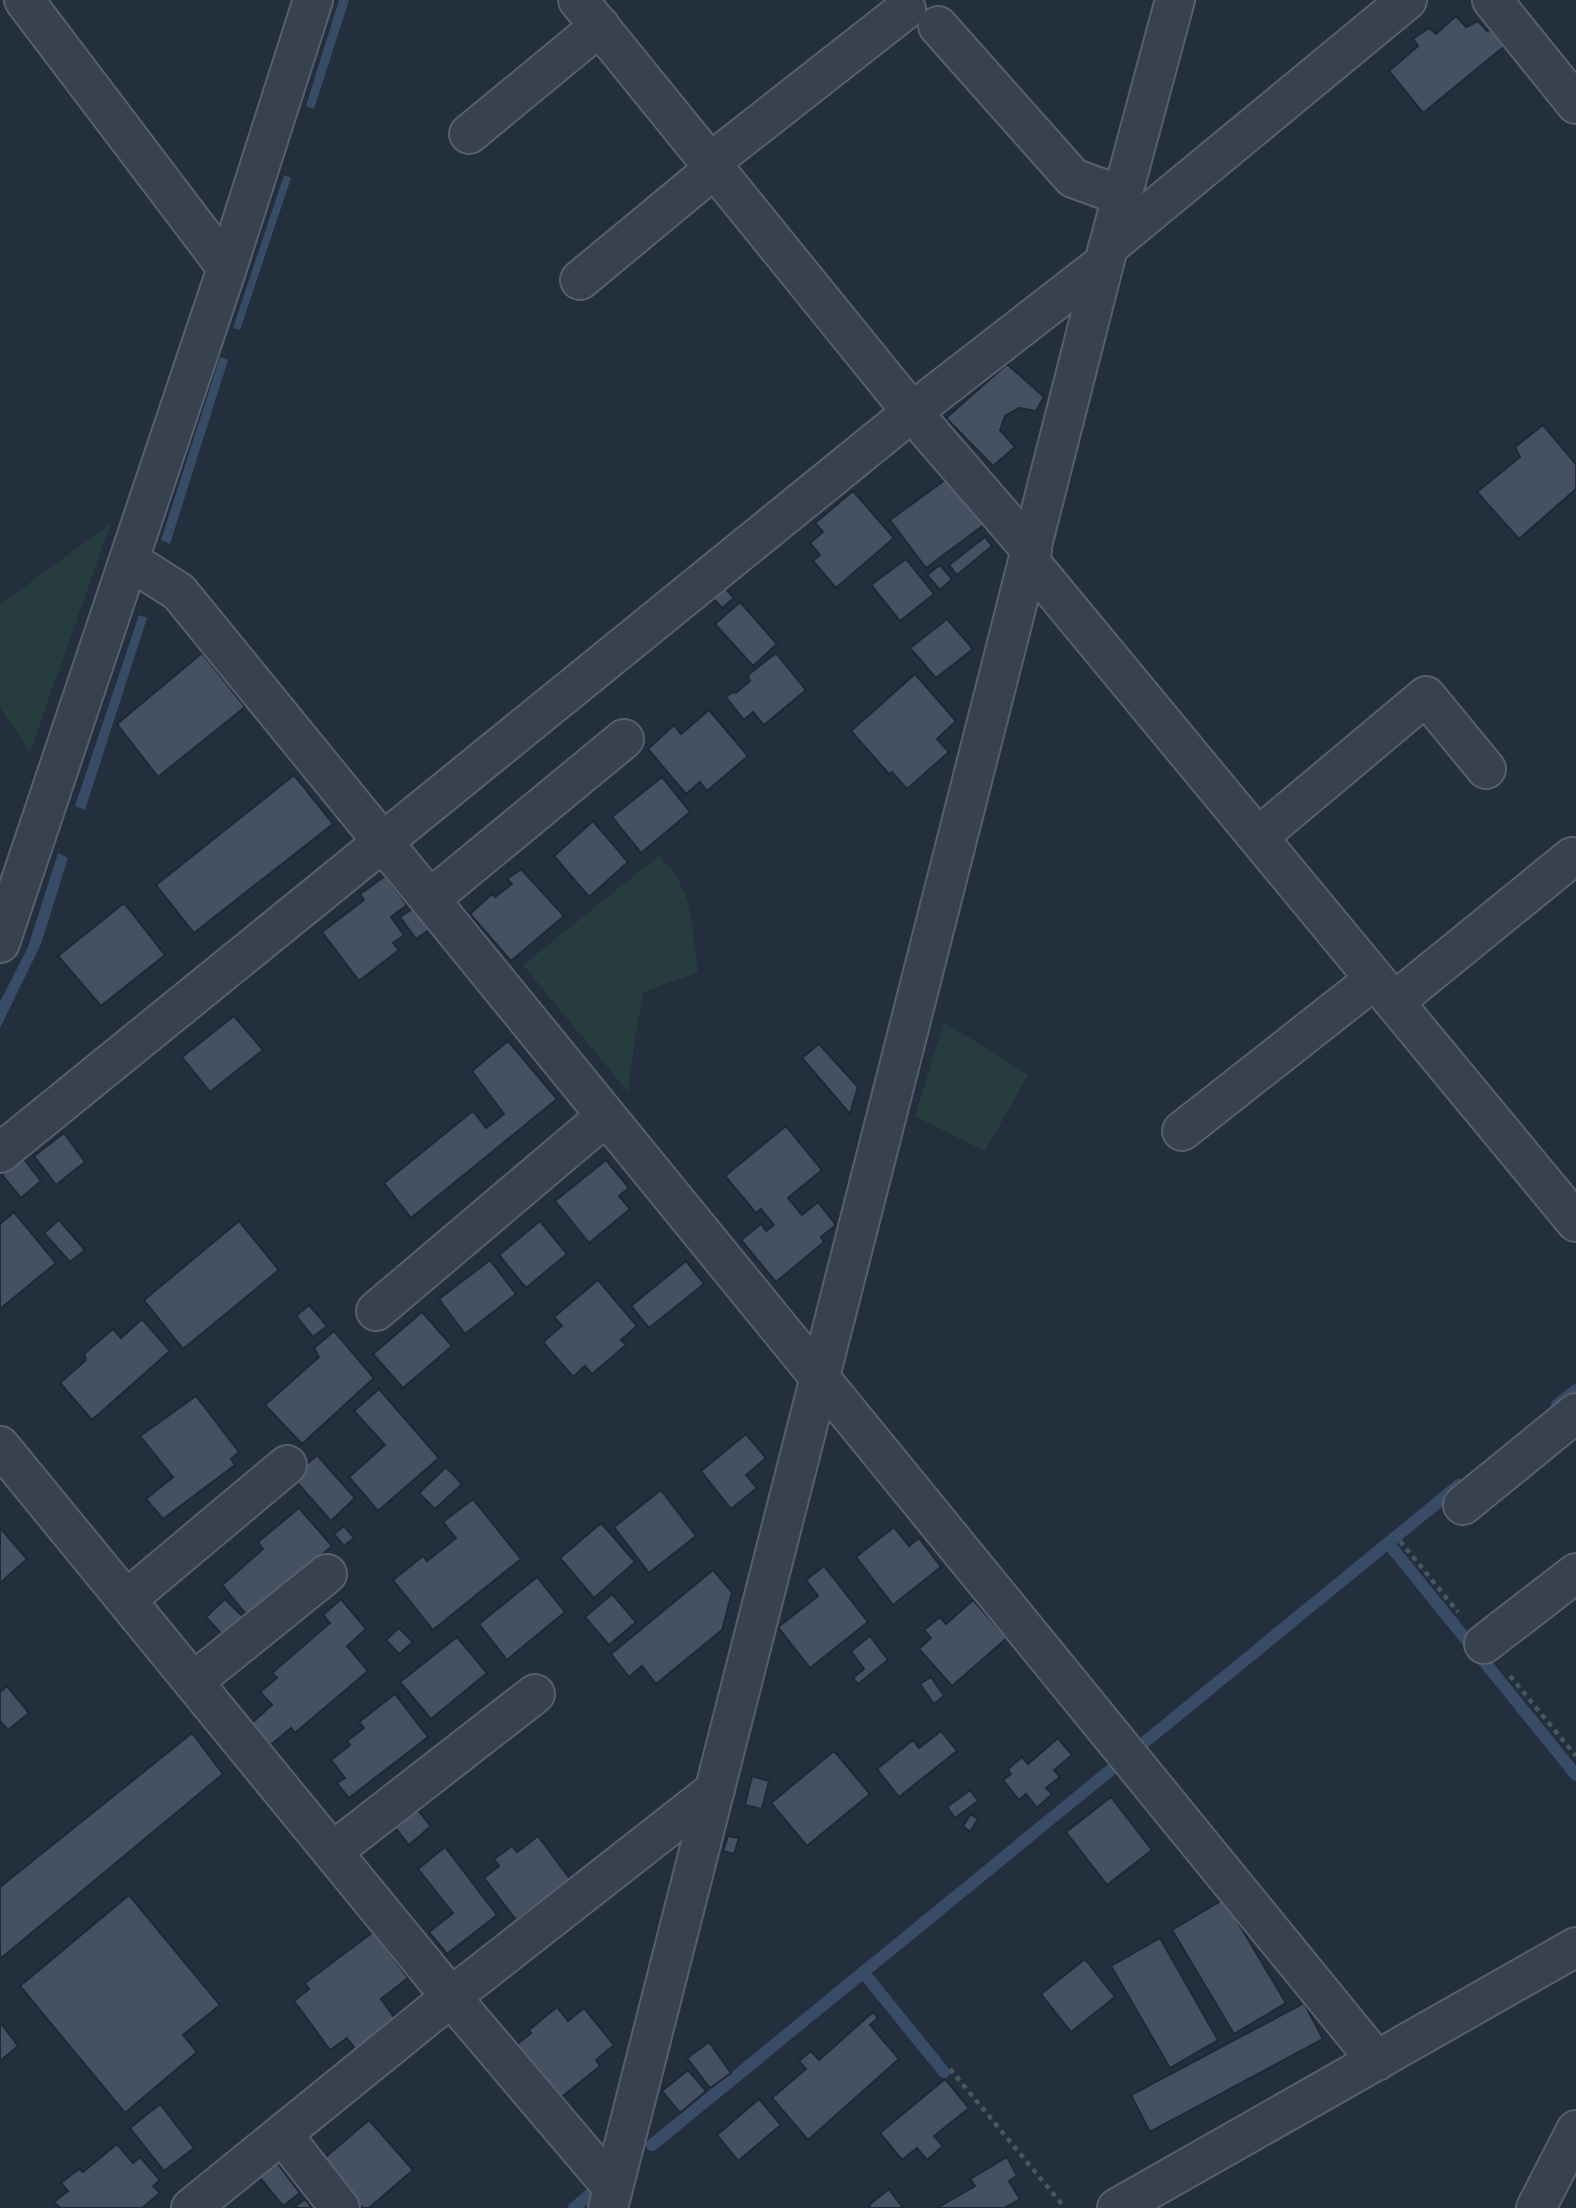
<svg xmlns="http://www.w3.org/2000/svg" width="1576" height="2208" viewBox="0 0 1576 2208" font-family="Commissioner,sans-serif">
	<style>
		.green { fill: #263c3f }
		.water { fill: #394c67 }
		.lines { fill: none; stroke-linecap: round; stroke-linejoin: round }
		.stream { stroke: #394c67; stroke-width: 12 }
		.building { fill: #455162; stroke: #1f2835; stroke-width: 2 }
		.minor-casing { stroke: #565f6c; stroke-width: 42 }
		.path { stroke: #44595c; stroke-width: 4.5; stroke-dasharray: 5 5; stroke-linecap: butt }
		.minor { stroke: #38414e; stroke-width: 38 }
	</style>
	<rect width="100%" height="100%" fill="#242f3e"/>
	<!-- green -->
	<path class="green" d="M111 523 30 752 0 708V605Z
		M659 856C694 889 692 927 698 972L644 992 637 1025 628 1092 523 965Z
		M944 1022 1028 1075 985 1151 915 1116Z"/>
	<!-- water -->
	<path class="water" d="M339 0H349L314 109 306 106Z
		M284 175 291 178 240 330 233 328Z
		M220 357 228 360 170 544 161 540Z
		M139 615 147 618 85 810 75 806Z
		M58 853 68 858 41 944 0 1028V1002L28 947Z"/>
	<g class="lines">
		<!-- stream -->
		<path class="stream" d="M1557 1405 1576 1390
			M1388 1543 1576 1775
			M863 1972 944 2072
			M652 2145 1459 1485
			M574 2208 588 2196"/>
	</g>
	<!-- building -->
	<path class="building" d="M1456 16 1466 27 1478 21 1487 31 1494 28 1506 45 1423 113 1389 71 1418 46 1413 39 1429 28 1436 34Z
		M1007 364 1044 397 1036 411 1019 408 1005 416 1000 430 1015 447 993 466 946 418Z
		M1543 425 1576 464V489L1519 539 1477 492 1520 457 1515 447Z
		M949 477 985 524 926 568 890 520Z
		M853 491 894 538 836 588 813 561 820 555 810 543 823 532 815 523Z
		M985 537 992 546 957 575 949 565Z
		M906 559 934 594 900 621 871 585Z
		M940 565 952 579 940 590 927 575Z
		M724 587 734 598 722 608 713 598Z
		M740 602 777 644 753 666 715 624Z
		M947 619 973 649 936 678 910 648Z
		M202 653 245 707 158 777 117 724Z
		M776 653 806 690 764 725 753 712 744 720 726 697 732 692 736 693 750 681 748 675Z
		M915 674 956 721 937 739 949 752 907 789 892 772 889 774 851 731Z
		M709 710 748 756 707 791 700 782 686 794 648 749 674 725 681 734Z
		M294 775 333 824 194 933 156 885Z
		M662 777 690 812 641 853 612 817Z
		M593 821 628 862 589 897 554 856Z
		M521 869 564 916 511 961 470 914 492 894 495 897 512 884 507 879Z
		M385 876 407 905 391 917 404 935 393 943 399 950 359 981 322 932 364 900 360 894Z
		M124 903 165 955 101 1006 58 956Z
		M417 906 432 928 416 939 400 917Z
		M234 1016 263 1050 210 1092 182 1057Z
		M508 1041 557 1099 411 1218 384 1183 473 1111 486 1128 504 1114 472 1071Z
		M819 1044 858 1087 850 1114 802 1058Z
		M786 1126 822 1170 788 1198 802 1215 818 1202 836 1225 821 1237 824 1242 776 1282 741 1240 761 1224 766 1231 774 1225 761 1209 756 1213 725 1176Z
		M64 1133 85 1162 56 1185 34 1156Z
		M23 1158 41 1181 21 1198 2 1175Z
		M606 1160 629 1188 619 1196 630 1209 589 1243 555 1201Z
		M14 1212 56 1263 0 1309V1224Z
		M59 1220 85 1250 70 1262 44 1233Z
		M239 1221 279 1270 183 1349 144 1300Z
		M540 1221 567 1254 526 1288 499 1255Z
		M490 1260 516 1294 465 1334 439 1299Z
		M686 1261 704 1284 649 1328 631 1306Z
		M598 1280 637 1326 621 1340 626 1345 592 1374 585 1366 573 1377 543 1342 562 1326 554 1317Z
		M309 1305 327 1326 313 1337 296 1316Z
		M422 1312 452 1346 403 1388 373 1354Z
		M142 1319 170 1351 92 1420 60 1383 86 1360 84 1354 113 1329 121 1338Z
		M334 1331 374 1378 302 1444 265 1405 319 1357 314 1348Z
		M379 1389 439 1458 378 1511 349 1477 385 1445 354 1411Z
		M196 1396 239 1452 231 1459 235 1465 163 1519 146 1499 173 1477 140 1436Z
		M746 1434 766 1458 746 1475 757 1488 731 1509 701 1471Z
		M317 1455 355 1498 331 1521 292 1477Z
		M446 1467 462 1484 435 1509 419 1493Z
		M661 1490 696 1536 649 1573 614 1527Z
		M473 1499 521 1559 433 1630 393 1580 423 1556 427 1561 456 1538 443 1522Z
		M299 1508 332 1546 248 1617 222 1585 263 1549 258 1542Z
		M601 1523 635 1562 594 1598 560 1558Z
		M344 1526 354 1538 344 1546 334 1534Z
		M894 1527 909 1546 919 1538 941 1567 893 1605 856 1557Z
		M0 1528 27 1559 0 1583Z
		M824 1566 868 1622 810 1668 778 1627 818 1596 806 1580Z
		M713 1570 732 1592 722 1630 656 1684 642 1666 629 1677 611 1654Z
		M537 1577 565 1612 507 1660 479 1624Z
		M612 1594 636 1622 609 1645 585 1617Z
		M225 1599 246 1620 226 1639 206 1617Z
		M341 1599 366 1629 347 1646 368 1671 295 1733 291 1728 266 1749 247 1727 272 1705 260 1692 277 1678 272 1673 330 1623 323 1615Z
		M973 1600 1007 1638 952 1686 919 1649 931 1638 924 1630 940 1617 946 1624Z
		M399 1628 413 1642 399 1654 386 1640Z
		M870 1636 888 1660 858 1684 853 1678 864 1669 851 1651Z
		M457 1637 487 1673 431 1719 400 1682Z
		M931 1677 944 1696 934 1704 920 1684Z
		M7 1686 29 1713 8 1730 0 1721V1692Z
		M395 1694 428 1737 349 1798 337 1783 345 1778 331 1760 350 1745 347 1741 364 1728 359 1722Z
		M941 1731 957 1751 899 1797 877 1769 913 1740 919 1748Z
		M192 1733 223 1774 0 1959V1887Z
		M1058 1738 1072 1755 1054 1770 1060 1777 1046 1788 1052 1794 1037 1808 1026 1794 1019 1800 1003 1780 1011 1774 1008 1769 1022 1757 1028 1764Z
		M834 1751 870 1794 807 1846 771 1803Z
		M752 1776 769 1781 762 1809 745 1805Z
		M970 1790 978 1801 955 1818 947 1807Z
		M1111 1797 1152 1850 1107 1885 1066 1832Z
		M416 1808 431 1826 409 1845 394 1826Z
		M971 1814 978 1819 970 1832 963 1826Z
		M538 1836 570 1879 516 1920 484 1878 499 1866 494 1859 512 1846 517 1852Z
		M728 1836 739 1838 734 1854 723 1851Z
		M445 1847 497 1915 447 1954 429 1932 453 1913 418 1869Z
		M129 1895 220 2005 183 2035 197 2052 125 2113 20 1986Z
		M1224 1899 1286 2003 1234 2034 1172 1930Z
		M373 1932 408 1978 381 1999 396 2020 357 2051 347 2038 330 2050 294 2001 309 1989 305 1983Z
		M1160 1938 1218 2040 1170 2068 1111 1966Z
		M1085 1959 1115 1997 1071 2032 1041 1994Z
		M1304 2003 1323 2039 1150 2132 1131 2095Z
		M557 2007 568 2021 584 2008 614 2045 596 2060 600 2066 553 2104 510 2050 531 2033 529 2030Z
		M873 2012 878 2018 870 2025 899 2059 808 2140 772 2098 806 2069 799 2061 811 2051 819 2060Z
		M0 2022 18 2046 0 2061Z
		M709 2042 731 2073 710 2088 687 2058Z
		M688 2070 706 2091 680 2113 662 2091Z
		M945 2079 969 2108 934 2136 943 2146 927 2160 917 2148 902 2160 880 2133Z
		M759 2099 781 2125 738 2161 717 2135Z
		M160 2104 194 2148 164 2171 130 2128Z
		M369 2120 413 2170 369 2208H362L321 2161Z
		M117 2144 133 2163 140 2157 160 2180 153 2186 160 2193 142 2208H60L54 2202 68 2191 61 2183 79 2169 83 2172Z
		M1007 2157 1017 2176 1009 2181 1020 2199 1004 2208H937L975 2186 970 2179Z
		M274 2159 300 2193 283 2206 256 2173Z
		M889 2189 903 2208H871L869 2205Z
		M305 2199 312 2208H293Z"/>
	<g class="lines">
		<!-- minor casing -->
		<g class="minor-casing">
			<path id="minor" d="M24 0 227 268
				M578 0 912 412 1032 551
				M1492 0 1576 104
				M938 26 1073 178 1122 196
				M469 134 600 26
				M711 162 906 9
				M1108 247 1407 0
				M580 280 715 168
				M129 560 179 592 1377 2061
				M1030 562 1576 1222
				M1258 837 1426 696 1486 769
				M430 899 624 739
				M0 943 227 268 313 0
				M1394 1002 1572 857
				M1182 1131 1375 979
				M0 1153 912 412 1104 263
				M376 1311 606 1116
				M0 1446 451 1997 613 2188
				M1463 1505 1576 1413
				M126 1600 287 1465
				M1484 1644 1576 1573
				M193 1682 327 1574
				M332 1852 535 1694
				M282 2134 340 2208
				M191 2208 451 1997 715 1790
				M608 2208 1104 263 1175 0
				M1117 2208 1576 1947
				M1536 2208 1576 2130"/>
		</g>
		<!-- path -->
		<path class="path" d="M1400 1541 1458 1612
			M1510 1676 1576 1756
			M950 2069 1065 2208"/>
		<!-- minor -->
		<use href="#minor" class="minor"/>
	</g>
</svg>
